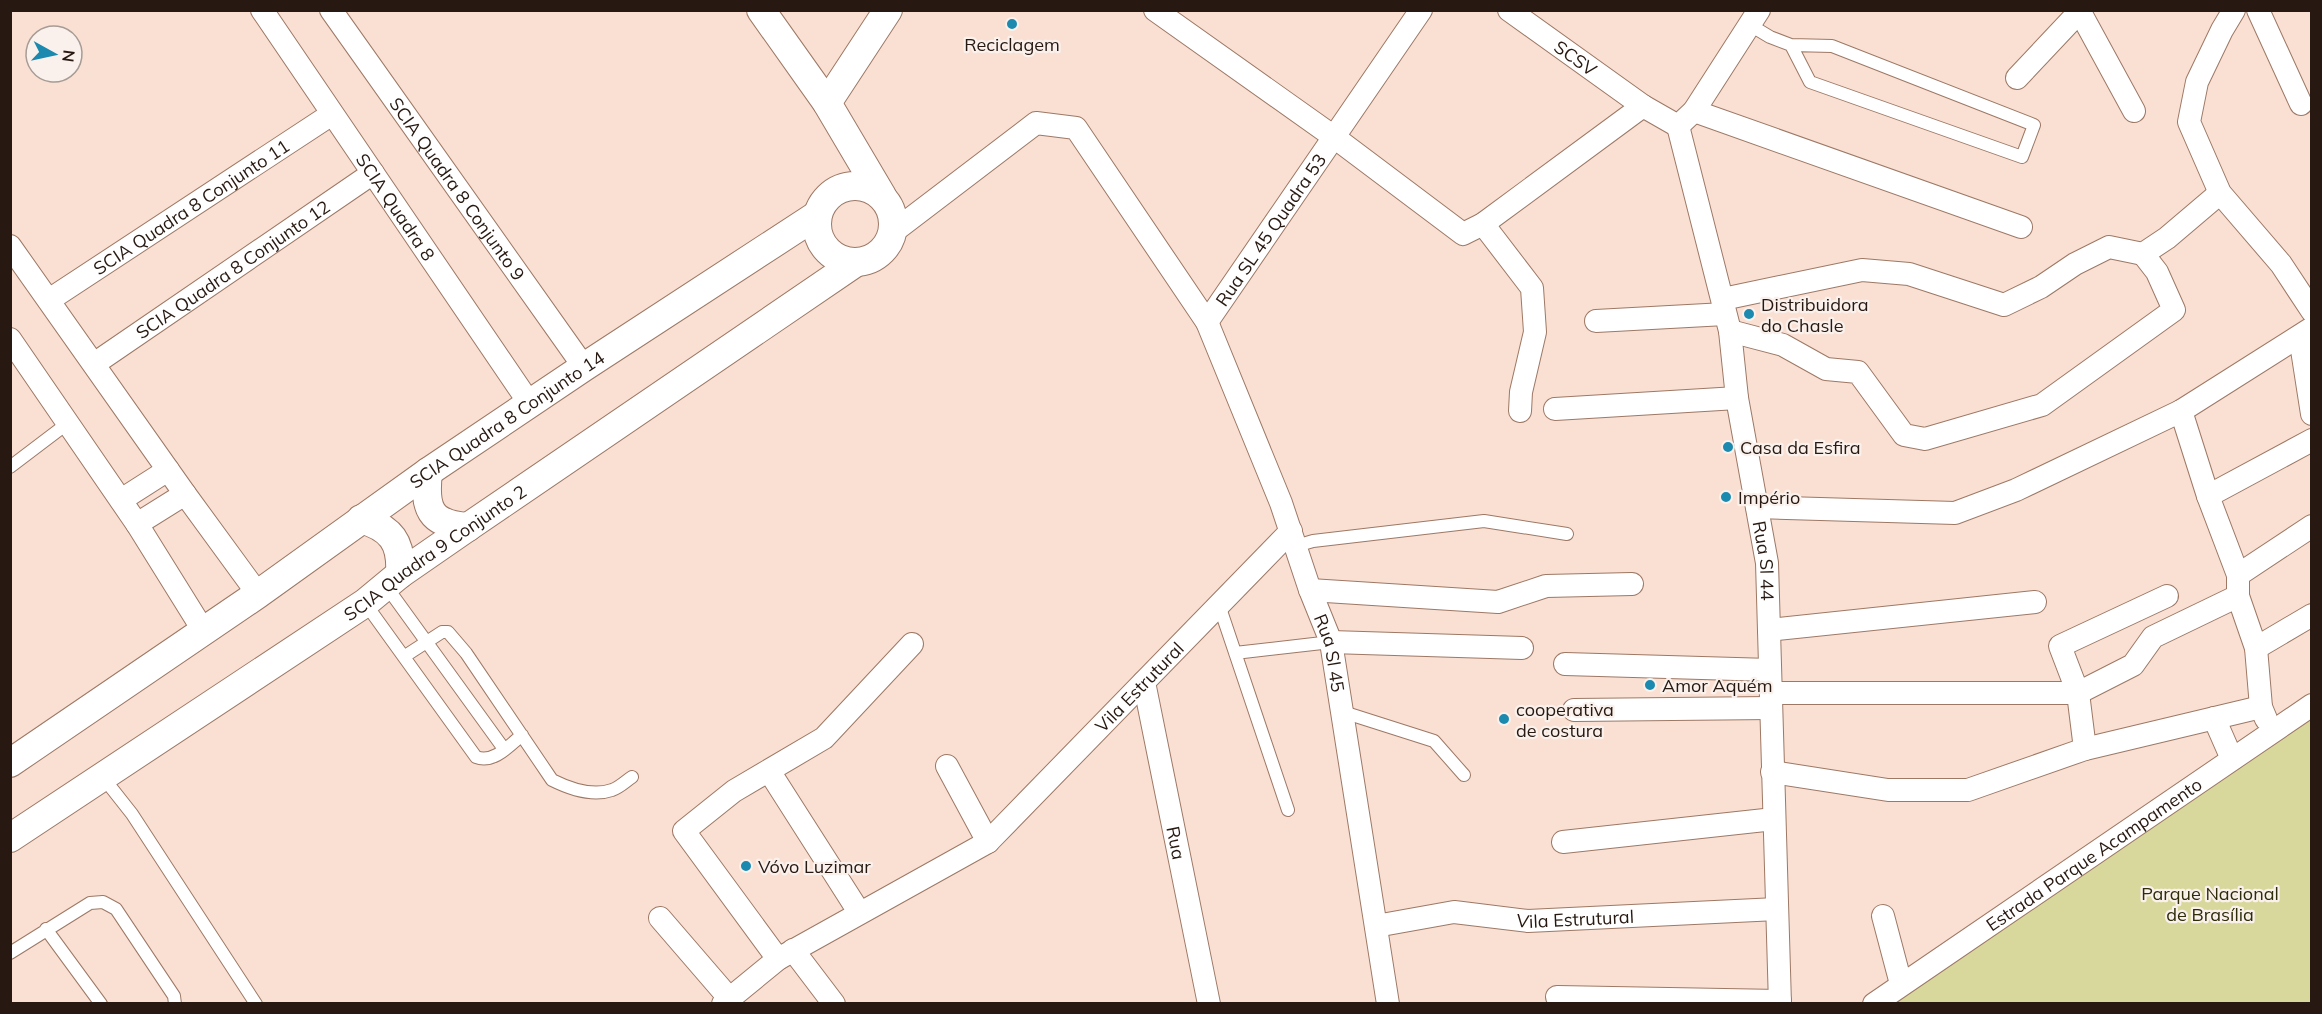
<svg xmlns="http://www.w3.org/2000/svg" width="2322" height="1014" viewBox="0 0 2322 1014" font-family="Mulish,sans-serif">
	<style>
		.green { fill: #d8d89c }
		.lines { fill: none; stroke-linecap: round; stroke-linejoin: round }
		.service-casing { stroke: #9d7865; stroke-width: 14 }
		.minor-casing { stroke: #9d7865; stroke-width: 24 }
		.tertiary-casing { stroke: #9d7865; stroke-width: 30 }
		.service { stroke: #fff; stroke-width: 12 }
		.minor { stroke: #fff; stroke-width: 22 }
		.tertiary { stroke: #fff; stroke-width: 28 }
		.poi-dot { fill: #1c89af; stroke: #faf1ed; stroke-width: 2 }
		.labels { text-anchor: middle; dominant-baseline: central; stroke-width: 4.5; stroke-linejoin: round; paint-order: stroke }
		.poi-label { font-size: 18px; fill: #271911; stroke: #faf1ed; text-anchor: start }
		.street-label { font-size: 18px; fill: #271911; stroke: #faf1ed }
		.park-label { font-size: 18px; fill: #2d2c09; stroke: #faf1ed }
	</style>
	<rect width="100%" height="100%" fill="#f9e0d3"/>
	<!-- green -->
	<path class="green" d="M2311 713V1003H1887Z"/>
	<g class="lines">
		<!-- service casing -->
		<g class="service-casing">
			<path id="service" d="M1750 25 1770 37 1791 45 1832 46 2034 125 2022 157 1810 82 1791 45
				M10 467 68 423
				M1296 546 1313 541 1484 521 1567 534
				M386 586 504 749
				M365 603 476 757C493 764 509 746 522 735
				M1219 605 1288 810
				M1235 653 1331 642
				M405 656 442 632H448L466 653 552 780C570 789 592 797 612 790 619 788 626 781 632 777
				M1343 712 1434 741 1464 775
				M102 776 132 814 256 1004
				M46 929 101 1004
				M10 953 90 903 103 902 116 909 174 996 175 1004"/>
		</g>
		<!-- minor casing -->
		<g class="minor-casing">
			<g id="minor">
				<path id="s1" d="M262 10 530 404"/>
				<path id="s2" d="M331 10 584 367"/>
				<path d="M1155 10 1334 137 1463 234 1483 224 1643 106 1678 126 1694 111 1759 10"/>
				<path id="s3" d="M1509 10 1643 106"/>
				<path d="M2234 10 2222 30 2197 82 2189 122 2220 193 2281 264 2312 311"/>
				<path d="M2258 10 2301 104"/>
				<path d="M2080 12 2134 111"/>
				<path d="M2017 78 2081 10"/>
				<path d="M1694 111 2021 227"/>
				<path id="s4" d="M1678 126 1730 331 1737 398 1767 563 1780 1004"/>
				<path d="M1483 224 1532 288 1535 332 1521 392 1520 411"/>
				<path id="s5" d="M893 232 1036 123 1076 128 1207 322 1281 503 1310 590 1331 642 1388 1004"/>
				<path d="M10 246 185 494 258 594"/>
				<path d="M1723 299 1862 270 1909 274 2004 305 2041 287 2075 264 2109 247 2143 254 2167 238 2220 193"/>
				<path id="s6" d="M49 300 332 114"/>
				<path d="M1596 321 1725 314"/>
				<path id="s7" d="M1207 322 1421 10"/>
				<path d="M1730 331 1783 345 1826 369 1858 372 1904 435 1925 439 2042 405 2174 310 2157 272 2143 254"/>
				<path d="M2300 337 2312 414"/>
				<path d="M10 339 137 524 203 630"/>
				<path id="s8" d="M94 364 373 173"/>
				<path d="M1555 409 1737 398"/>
				<path d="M2181 411 2208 496 2238 575V596L2256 648 2261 707 2266 719"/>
				<path d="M2208 496 2312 440"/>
				<path d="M121 500 168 470"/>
				<path d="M1757 507 1955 513 2016 490 2181 411 2312 328"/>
				<path d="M137 524 185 494"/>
				<path d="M2238 575 2312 526"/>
				<path d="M1310 590 1498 602 1546 586 1632 584"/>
				<path d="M1769 630 2035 602"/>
				<path d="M1331 642 1522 648"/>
				<path d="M2256 648 2312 615"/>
				<path d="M1565 664 1770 670"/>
				<path id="s9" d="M1144 682 1209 1004"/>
				<path d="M1771 693H2078L2133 665 2153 637 2238 596"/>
				<path d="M1574 710 1771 708"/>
				<path d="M2214 718 2232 759"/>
				<path d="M2085 749 2078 693 2060 646 2167 596"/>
				<path d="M947 766 988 842"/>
				<path d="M769 771 859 912"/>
				<path d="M1772 772 1888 790H1968L2085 749 2261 707"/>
				<path d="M1563 842 1774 819"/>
				<path d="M1883 916 1901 984"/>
				<path d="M660 918 729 998"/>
				<path id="s10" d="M1376 926 1454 912 1528 921 1777 909"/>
				<path d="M793 950 834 1004"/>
				<path d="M778 959 684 831 734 791 824 738 912 644"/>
				<path d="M1557 997 1780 1001"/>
				<path id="s11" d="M723 1004 778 959 988 842 1291 531"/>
				<path id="s12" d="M1874 1004 2312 705"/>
			</g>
		</g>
		<!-- tertiary casing -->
		<g class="tertiary-casing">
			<g id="tertiary">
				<path d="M761 10 827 103 882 196"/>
				<path d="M827 103 888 10"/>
				<circle cx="855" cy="224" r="38"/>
				<path d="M428 472C424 508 429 524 468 527"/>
				<path d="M361 519C391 528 402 542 400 574"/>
				<path id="s13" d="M10 763 258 594 428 472 584 367 817 215"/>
				<path id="s14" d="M10 838 365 603 400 574 468 527 855 263"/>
			</g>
		</g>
		<!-- service -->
		<use href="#service" class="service"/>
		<!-- minor -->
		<use href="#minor" class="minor"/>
		<!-- tertiary -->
		<use href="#tertiary" class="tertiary"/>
	</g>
	<!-- markers -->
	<g class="poi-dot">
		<circle cx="1012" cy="24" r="6"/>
		<circle cx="1749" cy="314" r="6"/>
		<circle cx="1728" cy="447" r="6"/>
		<circle cx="1726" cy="497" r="6"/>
		<circle cx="1650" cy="685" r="6"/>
		<circle cx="1504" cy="719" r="6"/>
		<circle cx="746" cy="866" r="6"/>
	</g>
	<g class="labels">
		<!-- poi labels -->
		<g class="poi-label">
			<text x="1012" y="44" text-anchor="middle">Reciclagem</text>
			<text x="1761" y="304">Distribuidora<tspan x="1761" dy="21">do Chasle</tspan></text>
			<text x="1740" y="447">Casa da Esfira</text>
			<text x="1738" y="497">Império</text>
			<text x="1662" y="685">Amor Aquém</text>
			<text x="1516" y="709">cooperativa<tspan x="1516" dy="21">de costura</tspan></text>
			<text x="758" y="866">Vóvo Luzimar</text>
		</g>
		<!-- street labels -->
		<g class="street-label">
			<text stroke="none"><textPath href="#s3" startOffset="82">SCSV</textPath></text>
			<text stroke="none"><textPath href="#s2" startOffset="219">SCIA Quadra 8 Conjunto 9</textPath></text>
			<text stroke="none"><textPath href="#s6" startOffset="170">SCIA Quadra 8 Conjunto 11</textPath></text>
			<text stroke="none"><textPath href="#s1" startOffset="238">SCIA Quadra 8</textPath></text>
			<text stroke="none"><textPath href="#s7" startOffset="112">Rua SL 45 Quadra 53</textPath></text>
			<text stroke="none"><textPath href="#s8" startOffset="168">SCIA Quadra 8 Conjunto 12</textPath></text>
			<text stroke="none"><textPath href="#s13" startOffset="604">SCIA Quadra 8 Conjunto 14</textPath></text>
			<text stroke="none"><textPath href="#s14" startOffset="512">SCIA Quadra 9 Conjunto 2</textPath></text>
			<text stroke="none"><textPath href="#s4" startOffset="444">Rua Sl 44</textPath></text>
			<text stroke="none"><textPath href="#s5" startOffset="808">Rua Sl 45</textPath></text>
			<text stroke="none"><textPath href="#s11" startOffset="528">Vila Estrutural</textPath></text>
			<text stroke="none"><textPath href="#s9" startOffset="164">Rua</textPath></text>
			<text stroke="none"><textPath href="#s12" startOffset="266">Estrada Parque Acampamento</textPath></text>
			<text stroke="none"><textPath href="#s10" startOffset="201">Vila Estrutural</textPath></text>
		</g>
		<!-- park labels -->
		<g class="park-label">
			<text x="2210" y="893">Parque Nacional<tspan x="2210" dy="21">de Brasília</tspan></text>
		</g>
	</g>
	<!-- border -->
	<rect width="2322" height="1014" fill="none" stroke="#271911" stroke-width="24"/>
	<!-- north arrow -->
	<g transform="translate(54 54) rotate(98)"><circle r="28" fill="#faf1ed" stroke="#a69b95" stroke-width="1.5"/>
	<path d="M0-4.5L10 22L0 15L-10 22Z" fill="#1c89af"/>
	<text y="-9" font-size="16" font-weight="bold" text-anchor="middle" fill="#271911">N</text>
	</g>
</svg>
